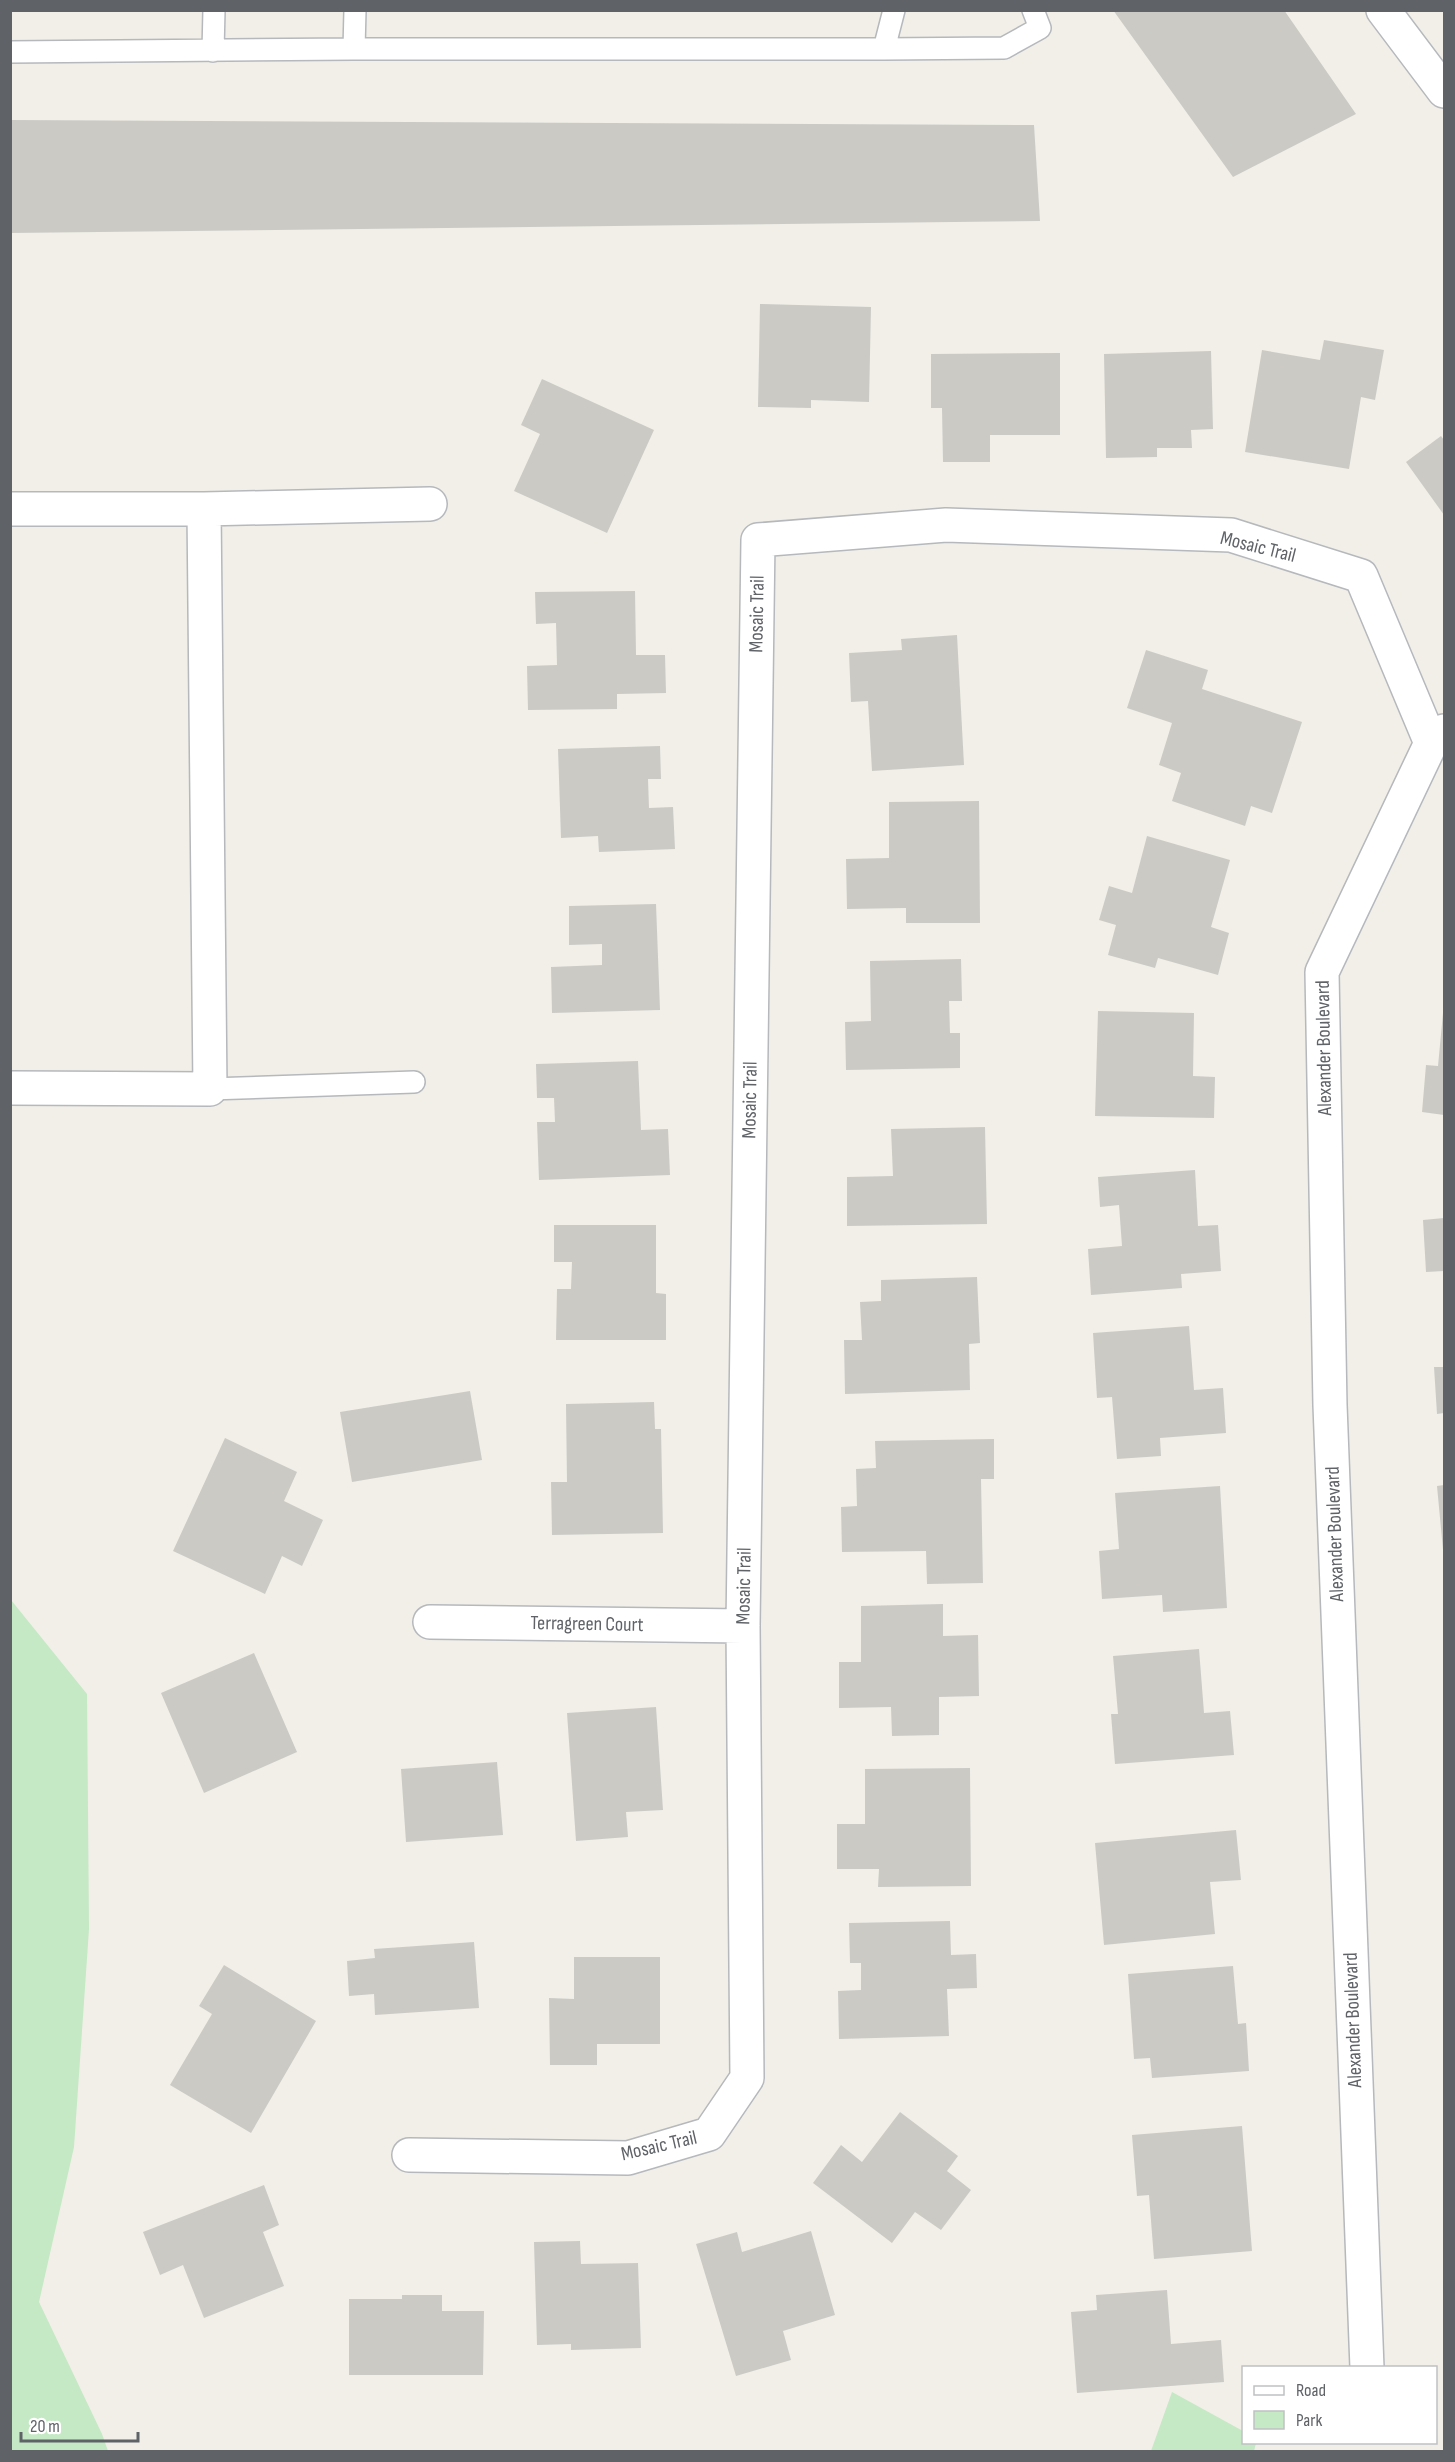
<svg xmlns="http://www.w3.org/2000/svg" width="1455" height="2462" viewBox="0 0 1455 2462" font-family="'Sofia Sans Condensed',sans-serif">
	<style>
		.green { fill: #c5e8c5 }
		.building { fill: #cccac5 }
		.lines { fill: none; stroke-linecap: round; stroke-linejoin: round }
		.lane-casing { stroke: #b5b8bc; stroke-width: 24 }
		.street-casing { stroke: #b5b8bc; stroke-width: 36 }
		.lane { stroke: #fff; stroke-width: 21 }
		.street { stroke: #fff; stroke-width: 33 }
		.labels { text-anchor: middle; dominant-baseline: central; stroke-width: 4.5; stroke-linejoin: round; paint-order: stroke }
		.street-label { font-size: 20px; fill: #5f6368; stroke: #fff }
	</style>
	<rect width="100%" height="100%" fill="#f1efe8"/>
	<!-- green -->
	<path class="green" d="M11 1600 87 1694 89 1929 74 2147 39 2302 102 2434 108 2451H11Z
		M1172 2392 1243 2431 1244 2442 1256 2443 1254 2451H1151Z"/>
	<!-- building -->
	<path class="building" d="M1113 10H1284L1356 114 1233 177Z
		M10 120 1034 125 1040 221 10 233Z
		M760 304 871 307 869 402 811 400V408L758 407Z
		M1324 340 1384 350 1375 400 1361 397 1349 469 1245 452 1262 350 1320 360Z
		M1211 351 1213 429 1191 430 1192 448H1157V457L1106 458 1104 354Z
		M1060 353V435H990V462H943L942 408H931V354Z
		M542 379 654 430 607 533 514 491 540 434 521 425Z
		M1441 436 1444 440V515L1406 462Z
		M635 591 636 655H665L666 693 617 694V709L528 710 527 666 557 665 556 623 536 624 535 592Z
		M957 635 964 765 872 771 868 701 851 702 849 653 902 650 901 639Z
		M1146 650 1208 670 1202 689 1302 722 1272 813 1251 806 1245 826 1172 801 1181 773 1159 765 1172 723 1127 708Z
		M660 746 661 779H648L649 808 673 807 675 849 599 852 598 836 561 838 558 749Z
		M979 801 980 923H906V908L847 909 846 859 889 858V802Z
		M1147 836 1230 860 1211 927 1229 933 1218 975 1158 958 1155 968 1108 955 1116 925 1099 920 1109 886 1132 893Z
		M656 904 660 1010 552 1013 551 967 602 965V944L569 945V906Z
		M961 959 962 1001H949L950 1033H960V1068L846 1070 845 1022 871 1021 870 961Z
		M1098 1011 1194 1013 1193 1076 1215 1077 1214 1118 1095 1116Z
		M1443 1013H1444V1115L1422 1112 1426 1065 1438 1066Z
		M638 1061 641 1130 668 1129 670 1175 539 1180 537 1122H555L554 1098H537L536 1064Z
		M985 1127 987 1224 847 1226V1177L893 1176 891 1129Z
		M1195 1170 1198 1226 1218 1225 1221 1271 1181 1274 1182 1288 1091 1295 1088 1249 1122 1246 1119 1205 1100 1207 1098 1177Z
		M1444 1218V1271L1426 1272 1423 1220Z
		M554 1225H656V1293L666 1294V1340H556L557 1289H571L572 1262H554Z
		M977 1277 980 1343 969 1344 970 1390 845 1394 844 1340H862L860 1302 881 1301V1280Z
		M1189 1326 1194 1390 1223 1388 1226 1433 1160 1438 1161 1456 1117 1459 1112 1397 1097 1398 1093 1333Z
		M1434 1367H1444V1413L1437 1414Z
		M470 1391 482 1460 352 1482 340 1412Z
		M654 1402 655 1429H661L663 1533 552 1535 551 1482H567L566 1404Z
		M225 1438 297 1472 284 1501 323 1520 302 1566 282 1556 265 1594 173 1551Z
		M994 1439V1479H981L983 1583 927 1584 926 1551 842 1552 841 1507 857 1506 856 1469 876 1468 875 1441Z
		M1444 1485V1550H1443L1437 1486Z
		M1220 1486 1227 1608 1163 1612 1162 1595 1102 1599 1099 1551 1119 1549 1115 1493Z
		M943 1604V1636L978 1635 979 1696 939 1697V1735L892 1736 891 1707 839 1708V1662H861V1606Z
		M1199 1649 1204 1713 1230 1711 1234 1755 1115 1764 1111 1714H1118L1113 1656Z
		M254 1653 297 1752 204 1793 161 1693Z
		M656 1707 663 1810 626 1812 628 1837 576 1841 567 1713Z
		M497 1762 503 1835 406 1842 401 1769Z
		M970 1768 971 1886 878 1887 879 1869H837V1824H865V1769Z
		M1236 1830 1241 1880 1210 1882 1215 1934 1104 1945 1095 1843Z
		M950 1921 951 1955 976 1954 977 1988 947 1989 949 2036 839 2039 838 1991 861 1990V1963H850L849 1923Z
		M474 1942 479 2008 375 2015 374 1994 349 1996 347 1961 375 1958 374 1949Z
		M574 1957H660V2044H597V2065H550L549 1998 574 1999Z
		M224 1965 316 2021 251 2133 170 2085 212 2014 199 2006Z
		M1233 1966 1238 2024 1246 2023 1249 2071 1152 2078 1150 2058 1134 2059 1128 1974Z
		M900 2112 958 2156 947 2171 971 2190 941 2230 915 2212 892 2243 813 2183 841 2145 862 2162Z
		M1242 2126 1252 2251 1154 2259 1149 2195 1137 2196 1132 2135Z
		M264 2185 279 2225 263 2232 284 2286 204 2318 183 2265 160 2275 143 2232Z
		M811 2231 835 2315 783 2331 791 2360 736 2376 696 2244 737 2232 742 2252Z
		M580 2241 581 2264 638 2263 641 2348 571 2350V2344L537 2345 534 2242Z
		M1167 2290 1171 2344 1221 2340 1224 2382 1077 2393 1071 2312 1097 2310 1096 2295Z
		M402 2295H442V2311H484L483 2375H349V2299H402Z"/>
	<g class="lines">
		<!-- lane casing -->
		<g class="lane-casing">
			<path id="lane" d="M894 10 884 49 1004 48 1040 28 1033 10
				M354 49 355 10
				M213 51 214 10
				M10 52 354 49H884
				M210 1089 414 1082"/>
		</g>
		<!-- street casing -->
		<g class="street-casing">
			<path id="street" d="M1383 10 1444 91
				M10 509H204L210 1089 10 1088
				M204 509 430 504
				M430 1622 743 1626
				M409 2155 628 2158 709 2134 747 2078 743 1626 758 540 946 525 1231 535 1361 576 1431 743
				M1367 2368 1330 1405 1322 972 1431 743 1444 731"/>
		</g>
		<!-- lane -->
		<use href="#lane" class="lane"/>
		<!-- street -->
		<use href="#street" class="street"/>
	</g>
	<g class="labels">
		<!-- street labels -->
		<g class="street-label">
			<text transform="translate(1258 547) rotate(14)">Mosaic Trail</text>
			<text transform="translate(757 614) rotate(-89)">Mosaic Trail</text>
			<text transform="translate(1324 1048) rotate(-91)">Alexander Boulevard</text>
			<text transform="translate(750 1100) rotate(-89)">Mosaic Trail</text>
			<text transform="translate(1335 1534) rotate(-92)">Alexander Boulevard</text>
			<text transform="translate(744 1586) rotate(-89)">Mosaic Trail</text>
			<text transform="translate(587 1624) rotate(1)">Terragreen Court</text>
			<text transform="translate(1353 2020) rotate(-92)">Alexander Boulevard</text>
			<text transform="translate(659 2146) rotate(-13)">Mosaic Trail</text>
		</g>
	</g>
	<!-- border -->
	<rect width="1455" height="2462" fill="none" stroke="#5f6368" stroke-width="24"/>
	<!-- legend -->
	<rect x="1242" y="2366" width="195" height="78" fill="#ffffff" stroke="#bfc1c3" stroke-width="1.5"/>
	<rect x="1254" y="2386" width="30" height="9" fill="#ffffff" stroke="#bfc1c3" stroke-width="1.5"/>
	<text x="1296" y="2396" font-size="18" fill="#5f6368">Road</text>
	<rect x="1254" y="2411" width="30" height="18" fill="#c5e8c5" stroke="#bfc1c3" stroke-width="1.5"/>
	<text x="1296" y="2426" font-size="18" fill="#5f6368">Park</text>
	<!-- scale -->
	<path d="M21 2432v9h117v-9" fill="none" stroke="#5f6368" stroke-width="3"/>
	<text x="30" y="2432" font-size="18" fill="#5f6368" stroke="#ffffff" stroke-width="4.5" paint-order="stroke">20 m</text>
</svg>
